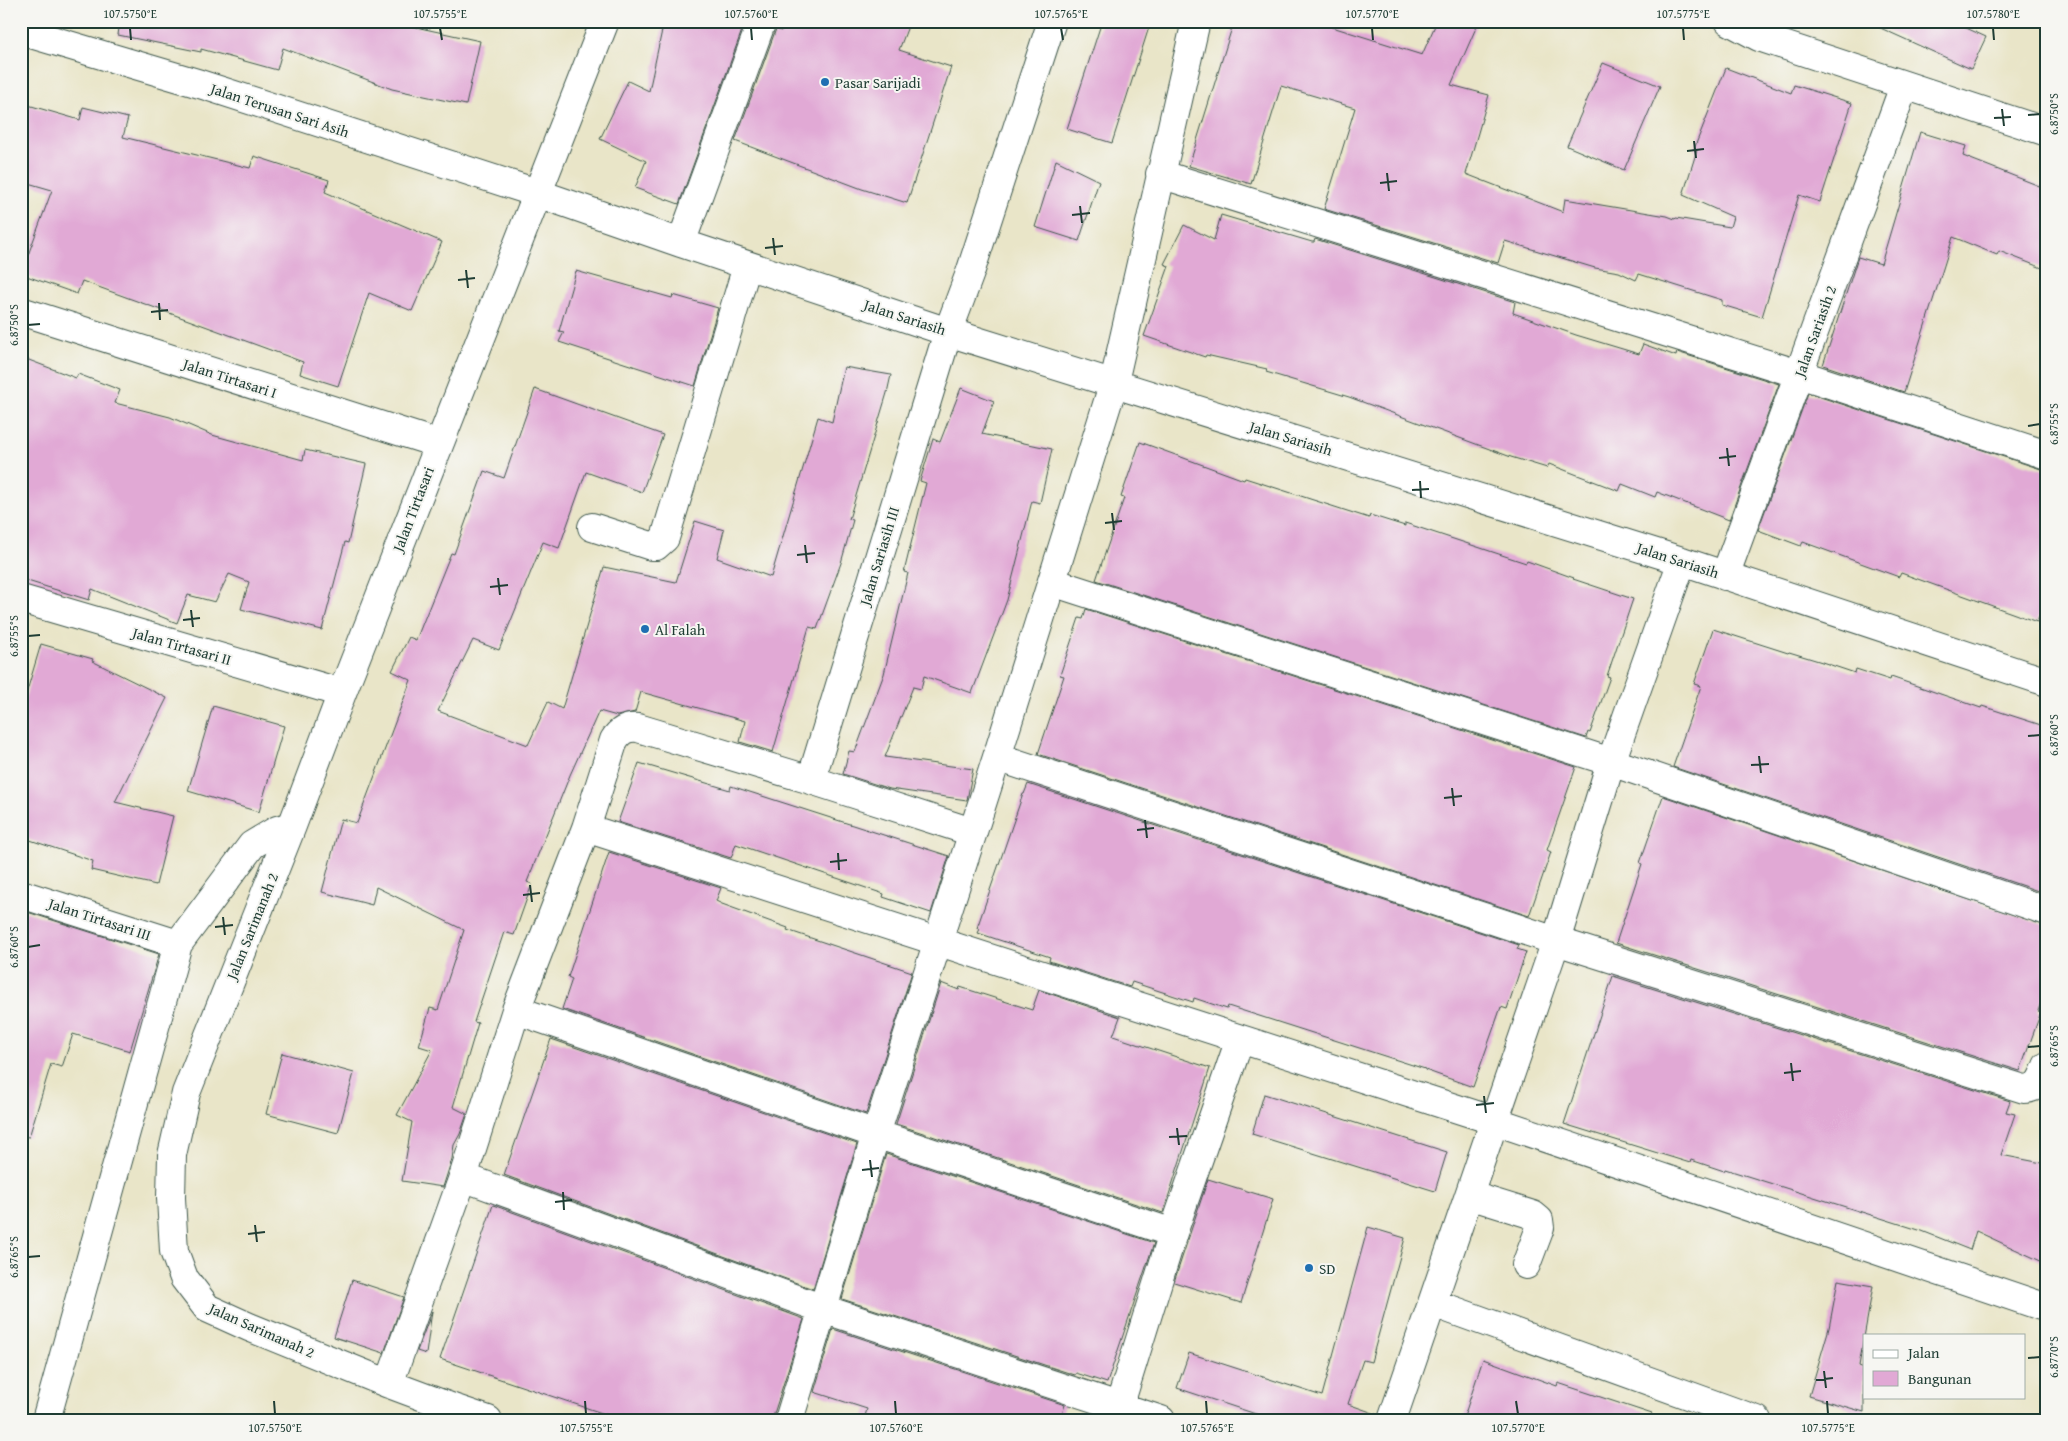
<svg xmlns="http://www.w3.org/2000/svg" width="2068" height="1441" viewBox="0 0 2068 1441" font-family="'Gentium Book Plus',serif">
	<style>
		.building { fill: #e1a9d5 }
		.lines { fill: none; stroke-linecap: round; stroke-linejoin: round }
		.minor-casing { stroke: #3d564a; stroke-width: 30 }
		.minor { stroke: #fff; stroke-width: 28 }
		.ticks { fill: none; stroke: #1f3d34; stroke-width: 2 }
		.poi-dot { fill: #1f6fb2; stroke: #f6f6f2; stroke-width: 2 }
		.labels { text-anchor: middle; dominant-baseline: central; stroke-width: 4; stroke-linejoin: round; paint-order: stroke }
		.poi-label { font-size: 15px; fill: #1f3d34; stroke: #f6f6f2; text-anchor: start }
		.street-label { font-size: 15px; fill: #1f3d34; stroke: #f6f6f2 }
		.neatline { fill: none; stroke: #1f3d34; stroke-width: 2 }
		.ticks-label { font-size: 12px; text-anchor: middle; fill: #1f3d34 }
	</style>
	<rect width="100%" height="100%" fill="#f6f6f2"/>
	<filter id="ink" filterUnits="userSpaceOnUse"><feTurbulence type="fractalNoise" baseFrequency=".02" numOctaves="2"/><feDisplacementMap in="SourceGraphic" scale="10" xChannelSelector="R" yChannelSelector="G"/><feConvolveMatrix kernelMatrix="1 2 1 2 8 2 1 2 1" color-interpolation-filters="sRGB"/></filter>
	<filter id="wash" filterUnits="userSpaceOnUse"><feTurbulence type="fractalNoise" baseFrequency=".0096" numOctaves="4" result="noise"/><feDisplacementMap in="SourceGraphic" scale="20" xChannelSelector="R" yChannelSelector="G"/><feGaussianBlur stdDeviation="1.12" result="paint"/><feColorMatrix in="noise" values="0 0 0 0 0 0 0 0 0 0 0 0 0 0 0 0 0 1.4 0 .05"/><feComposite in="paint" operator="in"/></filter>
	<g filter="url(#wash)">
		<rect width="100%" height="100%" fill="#e9e5c8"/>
		<g id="blocks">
			<!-- building -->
			<path class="building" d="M120 21H388L480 41 466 105 392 89 283 48 277 70 201 49V52L118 35Z
				M664 21 745 22 679 204 635 188 646 161 600 139 628 81 649 91Z
				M785 21H910L899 50 951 67 907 203 862 189 735 141 776 29 781 31Z
				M1102 21H1151L1112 143 1067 129Z
				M1234 21H1313L1422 55 1437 21H1479L1451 85 1489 95 1466 174 1563 212 1565 199 1667 216 1675 219 1676 218 1730 227 1733 217 1683 195 1697 150 1694 149 1726 68 1791 93 1794 85 1852 103 1820 202 1799 195 1762 317 1722 305V300L1639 274 1636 280 1619 272 1595 268 1505 241 1498 263 1324 209 1355 108 1281 86 1251 184 1189 166Z
				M1865 21H1951L1986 37 1971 69Z
				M1603 63 1660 86 1624 170 1567 146Z
				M21 103 80 120 83 107 128 118 123 137 250 168 254 156 329 180 325 192 442 242 412 311 369 293 338 386 300 374 303 362 82 281 77 294 21 274 52 190 21 181Z
				M1920 132 1966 146 1963 156 2047 189V270L1999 251 1997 255 1953 237 1904 392 1823 365 1858 257 1881 264Z
				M1056 160 1099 181 1079 241 1035 227Z
				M1221 215 1312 242H1314L1315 239 1515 302 1513 313 1576 335 1639 354 1643 344 1676 356 1677 352 1779 384 1729 520 1657 492 1655 497 1622 484 1619 491 1549 464 1547 468 1511 457 1349 397 1266 372 1267 369 1206 355 1205 357 1144 336 1169 266 1164 264 1184 225 1214 240Z
				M576 271 672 298 673 295 718 308 695 386 559 342 564 332 559 331Z
				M21 357 76 378 78 374 120 390 115 403 170 417 212 435 303 460 305 450 366 464 348 543 345 542 322 630 241 609 249 582 229 574 215 602 188 595 177 623 92 589 89 600 21 579Z
				M844 367 891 375 887 393 849 519 853 520 841 563 817 629 809 627 773 752 740 742 745 721 641 692 635 712 617 716 599 711 570 775 527 882 532 884 514 935 504 932 474 1022 478 1023 453 1107 467 1114 460 1134 454 1145 452 1159 443 1187 402 1181 412 1122 397 1115 432 1050 419 1046 430 1008 438 1010 464 930 376 887 372 905 322 892 341 819 357 823 411 680 392 671 409 637 416 640 451 553 454 554 484 471 504 478 535 389 663 435 642 492 586 472 559 548 543 542 499 650 473 640 438 711 528 745 548 702 562 709 604 567 676 582 695 521 724 530 717 558 771 577 818 417 832 422Z
				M961 388 994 401 982 434 1052 449 1040 503 1032 501 1007 600 972 693 924 676 921 689 913 687 885 757 973 769 967 800 890 789 843 774 849 751 855 752 884 674 908 573 904 572 926 483 920 481 933 439 940 442Z
				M1808 393 2047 471V596L2037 622 1901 573 1899 577 1803 542 1801 546 1758 530Z
				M1140 442 1244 480 1245 478 1369 518 1370 515 1405 526V523L1526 563 1527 561 1574 578 1573 579 1633 599 1607 676 1610 677 1590 733 1588 732 1586 738 1096 580 1124 498 1121 497Z
				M1086 609 1576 767 1547 850 1551 852 1529 916 1038 754 1064 676 1060 675 1079 618 1083 619Z
				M1713 629 1788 653 1789 652 1822 662 1855 673 1856 669 1890 680 1891 677 1981 708 1982 706 2047 727V894L1673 767 1701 686 1694 684Z
				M41 644 93 659 92 661 167 698 115 802 173 816 156 885 91 870 93 861 21 837V711Z
				M213 706 284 726 259 812 188 791Z
				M639 763 730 790 731 786 949 856 931 913 883 897 884 894 736 844 731 858 618 822Z
				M1028 784 1519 945 1517 949 1526 952 1507 1009 1501 1007 1473 1087 1425 1070V1069L1228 1006 1227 1009 1194 998 1193 1002 1132 982 1130 987 1049 961 1050 957 978 933 980 929 977 928 1023 794H1024Z
				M1663 796 2047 926V985L2038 1011 2041 1012 2020 1071 1616 943 1642 864 1640 863Z
				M609 852 721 888 716 901 722 904 788 928 787 930 912 972 866 1114 562 1009 572 979 568 977Z
				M21 910 159 954 130 1051 73 1034 62 1067 51 1064 29 1137 21 1136Z
				M1613 976 2010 1101 2006 1112 2015 1114 2001 1155 2047 1164V1264L1976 1231 1970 1250 1922 1231 1725 1169 1724 1171 1691 1160 1690 1163 1564 1124Z
				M941 983 959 990 960 987 1032 1010 1039 990 1120 1017 1113 1036 1210 1068 1163 1213 896 1124Z
				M551 1039 857 1144 813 1289 504 1175Z
				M282 1053 354 1073 338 1133 266 1114Z
				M1264 1094 1447 1152 1435 1191 1252 1134Z
				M886 1154 1154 1243 1107 1383 1076 1373 1075 1375 842 1299Z
				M1208 1179 1273 1199 1241 1303 1174 1282Z
				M493 1205 804 1319 772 1420H623L440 1359Z
				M1368 1227 1405 1238 1371 1362 1363 1360 1348 1404 1376 1414 1375 1420H1274L1177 1388 1189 1353 1322 1396Z
				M352 1280 404 1297 384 1353 334 1337Z
				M1838 1280 1873 1286 1859 1366 1864 1368V1412L1809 1396 1829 1328Z
				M432 1311 426 1354 417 1351Z
				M833 1329 1065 1405 1060 1420H864L867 1409 814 1392Z
				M1483 1359 1557 1386 1558 1383 1652 1414 1651 1420H1463Z"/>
		</g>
	</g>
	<g filter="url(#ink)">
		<use href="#blocks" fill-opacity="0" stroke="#3d564a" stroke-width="1"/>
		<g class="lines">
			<!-- minor casing -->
			<g class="minor-casing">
				<path id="minor" d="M1729 21 1759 37 2047 132
					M21 31 200 84 537 193 681 243 948 332 1682 561 2047 682
					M1160 174 1799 374 2047 455
					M681 243 762 21
					M21 311 439 444
					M592 527 651 546H656L665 538 747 266
					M1725 576 1904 86
					M1052 582 1611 762 2047 911
					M21 599 342 693
					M997 757 1556 941 2024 1089C2039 1089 2042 1078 2047 1066
					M811 780 948 332 970 273 1052 21
					M586 828 1495 1121 2047 1308
					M21 894 178 944
					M516 1010 876 1134 1173 1233
					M463 1177 823 1309 1161 1420
					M1469 1195 1533 1215 1539 1220 1540 1228 1526 1265
					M1433 1303 1757 1420
					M389 1384 463 1177 516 1010 586 828 614 740C620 730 627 727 638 728L811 780 972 832
					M46 1420 178 944 252 845 277 830 292 826
					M488 1420 456 1409 389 1384 249 1327 207 1308 184 1278 174 1251 171 1198 172 1155 186 1093 292 826 342 693 605 21
					M789 1420 876 1134 997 757 1114 382 1196 21
					M1115 1420 1173 1233 1240 1039
					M1392 1420 1556 941 1611 762 1682 561"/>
			</g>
			<!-- minor -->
			<use href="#minor" class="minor"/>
		</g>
	</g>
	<!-- ticks -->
	<path class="ticks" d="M130 28 131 40M440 28 442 40M751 28 752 40M1061 28 1063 40M1372 28 1373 40M1683 28 1684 40M1993 28 1994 40M2002 109 2004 126M2028 115 2040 114M1994 118 2011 117M1694 141 1696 158M1687 151 1704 149M1387 173 1389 191M1380 183 1397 181M1080 206 1082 223M1072 215 1090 213M773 238 775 255M765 248 783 246M466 270 468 288M458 280 475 278M159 303 160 320M151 312 168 310M28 325 40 324M2028 426 2040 424M1727 448 1729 466M1719 458 1736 456M1420 481 1421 498M1412 490 1429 489M1112 513 1114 530M1105 523 1122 521M805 545 807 563M797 555 815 553M498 578 500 595M490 587 508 585M191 610 193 627M183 620 200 618M28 636 40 635M2028 736 2040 735M1759 756 1761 773M1751 765 1769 764M1452 788 1454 806M1444 798 1462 796M1145 820 1147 838M1137 830 1154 828M838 853 839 870M830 862 847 860M530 885 532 902M523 895 540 893M223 917 225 935M215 927 233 925M28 947 40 945M2028 1047 2040 1046M1791 1063 1793 1081M1784 1073 1801 1071M1484 1096 1486 1113M1476 1105 1494 1103M1177 1128 1179 1145M1169 1137 1187 1136M870 1160 872 1177M862 1170 879 1168M563 1192 564 1210M555 1202 572 1200M255 1225 257 1242M248 1234 265 1232M28 1257 40 1256M2028 1358 2040 1357M1824 1371 1826 1388M1816 1380 1833 1378M274 1401 275 1414M585 1401 586 1414M895 1401 896 1414M1206 1401 1207 1414M1516 1401 1518 1414M1827 1401 1828 1414"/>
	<!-- markers -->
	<g class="poi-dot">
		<circle cx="825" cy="82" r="5"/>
		<circle cx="645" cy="629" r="5"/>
		<circle cx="1309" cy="1268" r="5"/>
	</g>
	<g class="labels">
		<!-- poi labels -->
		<g class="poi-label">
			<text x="835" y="82">Pasar Sarijadi</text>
			<text x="655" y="629">Al Falah</text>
			<text x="1319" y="1268">SD</text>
		</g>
		<!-- street labels -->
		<g class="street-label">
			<text transform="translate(280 110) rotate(18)">Jalan Terusan Sari Asih</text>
			<text transform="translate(905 317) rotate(18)">Jalan Sariasih</text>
			<text transform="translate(1815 331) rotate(-70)">Jalan Sariasih 2</text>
			<text transform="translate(230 378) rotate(18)">Jalan Tirtasari I</text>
			<text transform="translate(1291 438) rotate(17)">Jalan Sariasih</text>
			<text transform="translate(413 509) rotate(-69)">Jalan Tirtasari</text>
			<text transform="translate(879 556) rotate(-73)">Jalan Sariasih III</text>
			<text transform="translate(1678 560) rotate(18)">Jalan Sariasih</text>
			<text transform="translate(182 646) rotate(16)">Jalan Tirtasari II</text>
			<text transform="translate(100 919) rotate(18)">Jalan Tirtasari III</text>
			<text transform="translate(252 926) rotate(-68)">Jalan Sarimanah 2</text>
			<text transform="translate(262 1330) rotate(24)">Jalan Sarimanah 2</text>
		</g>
	</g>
	<!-- margin -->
	<rect width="2068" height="1441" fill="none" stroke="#f6f6f2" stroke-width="55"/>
	<!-- legend -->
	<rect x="1863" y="1334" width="162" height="65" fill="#f6f6f2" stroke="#a0aca6"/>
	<rect x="1873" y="1350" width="25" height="8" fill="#ffffff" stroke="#a0aca6"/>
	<text x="1908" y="1358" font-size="15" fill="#1f3d34">Jalan</text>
	<rect x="1873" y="1371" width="25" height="15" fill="#e1a9d5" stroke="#a0aca6"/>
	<text x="1908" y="1384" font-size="15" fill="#1f3d34">Bangunan</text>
	<rect x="28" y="28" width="2012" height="1386" class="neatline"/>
	<g class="ticks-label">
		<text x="130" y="18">107.5750°E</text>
		<text x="440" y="18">107.5755°E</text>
		<text x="751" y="18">107.5760°E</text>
		<text x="1061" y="18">107.5765°E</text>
		<text x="1372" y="18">107.5770°E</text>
		<text x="1683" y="18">107.5775°E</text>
		<text x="1993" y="18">107.5780°E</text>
		<text transform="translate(2054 114) rotate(-90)" y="4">6.8750°S</text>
		<text transform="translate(14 325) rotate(-90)" y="4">6.8750°S</text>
		<text transform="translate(2054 424) rotate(-90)" y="4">6.8755°S</text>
		<text transform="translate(14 636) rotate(-90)" y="4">6.8755°S</text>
		<text transform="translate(2054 735) rotate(-90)" y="4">6.8760°S</text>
		<text transform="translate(14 947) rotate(-90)" y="4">6.8760°S</text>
		<text transform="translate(2054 1046) rotate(-90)" y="4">6.8765°S</text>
		<text transform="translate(14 1257) rotate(-90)" y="4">6.8765°S</text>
		<text transform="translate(2054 1357) rotate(-90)" y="4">6.8770°S</text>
		<text x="275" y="1432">107.5750°E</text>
		<text x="586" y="1432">107.5755°E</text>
		<text x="896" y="1432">107.5760°E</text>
		<text x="1207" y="1432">107.5765°E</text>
		<text x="1518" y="1432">107.5770°E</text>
		<text x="1828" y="1432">107.5775°E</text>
	</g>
</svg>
